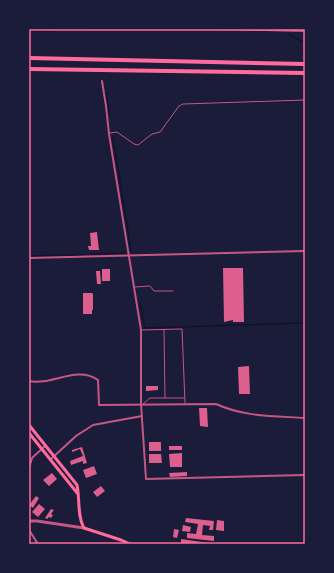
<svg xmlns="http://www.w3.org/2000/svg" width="334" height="573" viewBox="0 0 334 573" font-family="Arial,sans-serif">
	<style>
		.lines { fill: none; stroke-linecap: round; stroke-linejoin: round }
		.stream { stroke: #12122b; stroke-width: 1.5 }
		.building { fill: #dd5f8e }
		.service { stroke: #c65784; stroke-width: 1 }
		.minor { stroke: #c65784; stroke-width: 2 }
		.tertiary { stroke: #c65784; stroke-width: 3 }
		.secondary { stroke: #ff6b9d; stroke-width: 3 }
		.motorway { stroke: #ff6b9d; stroke-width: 4 }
		.neatline { fill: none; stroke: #ff6b9d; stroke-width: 1.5 }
	</style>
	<rect width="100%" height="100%" fill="#1b1b3a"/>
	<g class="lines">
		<!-- stream -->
		<path class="stream" d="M29 31 114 29
			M288 34 305 43
			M106 93 109 113
			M113 138 131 250
			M91 254 125 253
			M29 256 83 255
			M140 303 145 328 305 323"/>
	</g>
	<!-- building -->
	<path class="building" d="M97 232 99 250H89L88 246H91L90 233Z
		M223 268H243L244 322H233V320L224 322Z
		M102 269H110V281H102Z
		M96 271H100L101 284H97Z
		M83 293H92L93 294V310H92V314H83Z
		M249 366 250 394H239L238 367Z
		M146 386H158V390L146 391Z
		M199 408H207L208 427 200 426Z
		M149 442H161V451H149Z
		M169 446H182V450H169Z
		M82 447 87 463 83 464V461L71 465 70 461 83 456 80 449 72 452V450Z
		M182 453V467H170L169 454Z
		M149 454H161L162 463H149Z
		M94 466 97 474 86 478 83 470Z
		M187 472V476L170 477 169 473Z
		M52 473 57 479 49 486 43 480Z
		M101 486 105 491 97 497 93 492Z
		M36 496 39 498 33 508 29 505Z
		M39 504 45 509 38 517 32 512Z
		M51 509 54 510 51 514 53 515 51 518 49 517 47 519 45 518Z
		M186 518 214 521 213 530H209L210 526 203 525 202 535 214 536V541L187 538V533L196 534 198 524 185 522Z
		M217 520 224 521V531L216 530Z
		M183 525 191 527 190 532 182 531Z
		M174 529 179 530 177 538 173 537Z
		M181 539 209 543V544H181Z"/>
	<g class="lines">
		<!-- service -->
		<path class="service" d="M110 133 117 132 134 144 138 145 152 134 160 132 179 106 183 104 305 100
			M135 287 150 286 154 291H173
			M142 330 182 329 185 403
			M164 330 165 398
			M143 404 150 398H184"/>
		<!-- minor -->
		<path class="minor" d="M220 29 305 31
			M102 81 106 106 109 134 141 330V404L146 479 305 475
			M29 258 305 251
			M29 381C51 386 77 365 98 380L99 405 216 404C244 417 275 416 305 418
			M51 459 76 436 93 425 142 416
			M29 468 32 458 45 446
			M29 530 38 544"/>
		<!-- tertiary -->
		<path class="tertiary" d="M29 521H37L84 528"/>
		<!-- secondary -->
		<path class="secondary" d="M29 425 77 485C80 499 77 516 84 528L121 540 130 544
			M29 433 78 494"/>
		<!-- motorway -->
		<path class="motorway" d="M29 58 305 64
			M29 69 305 73"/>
	</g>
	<!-- border -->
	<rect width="334" height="573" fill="none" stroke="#1b1b3a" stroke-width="60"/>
	<rect x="30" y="30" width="274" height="513" class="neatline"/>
</svg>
